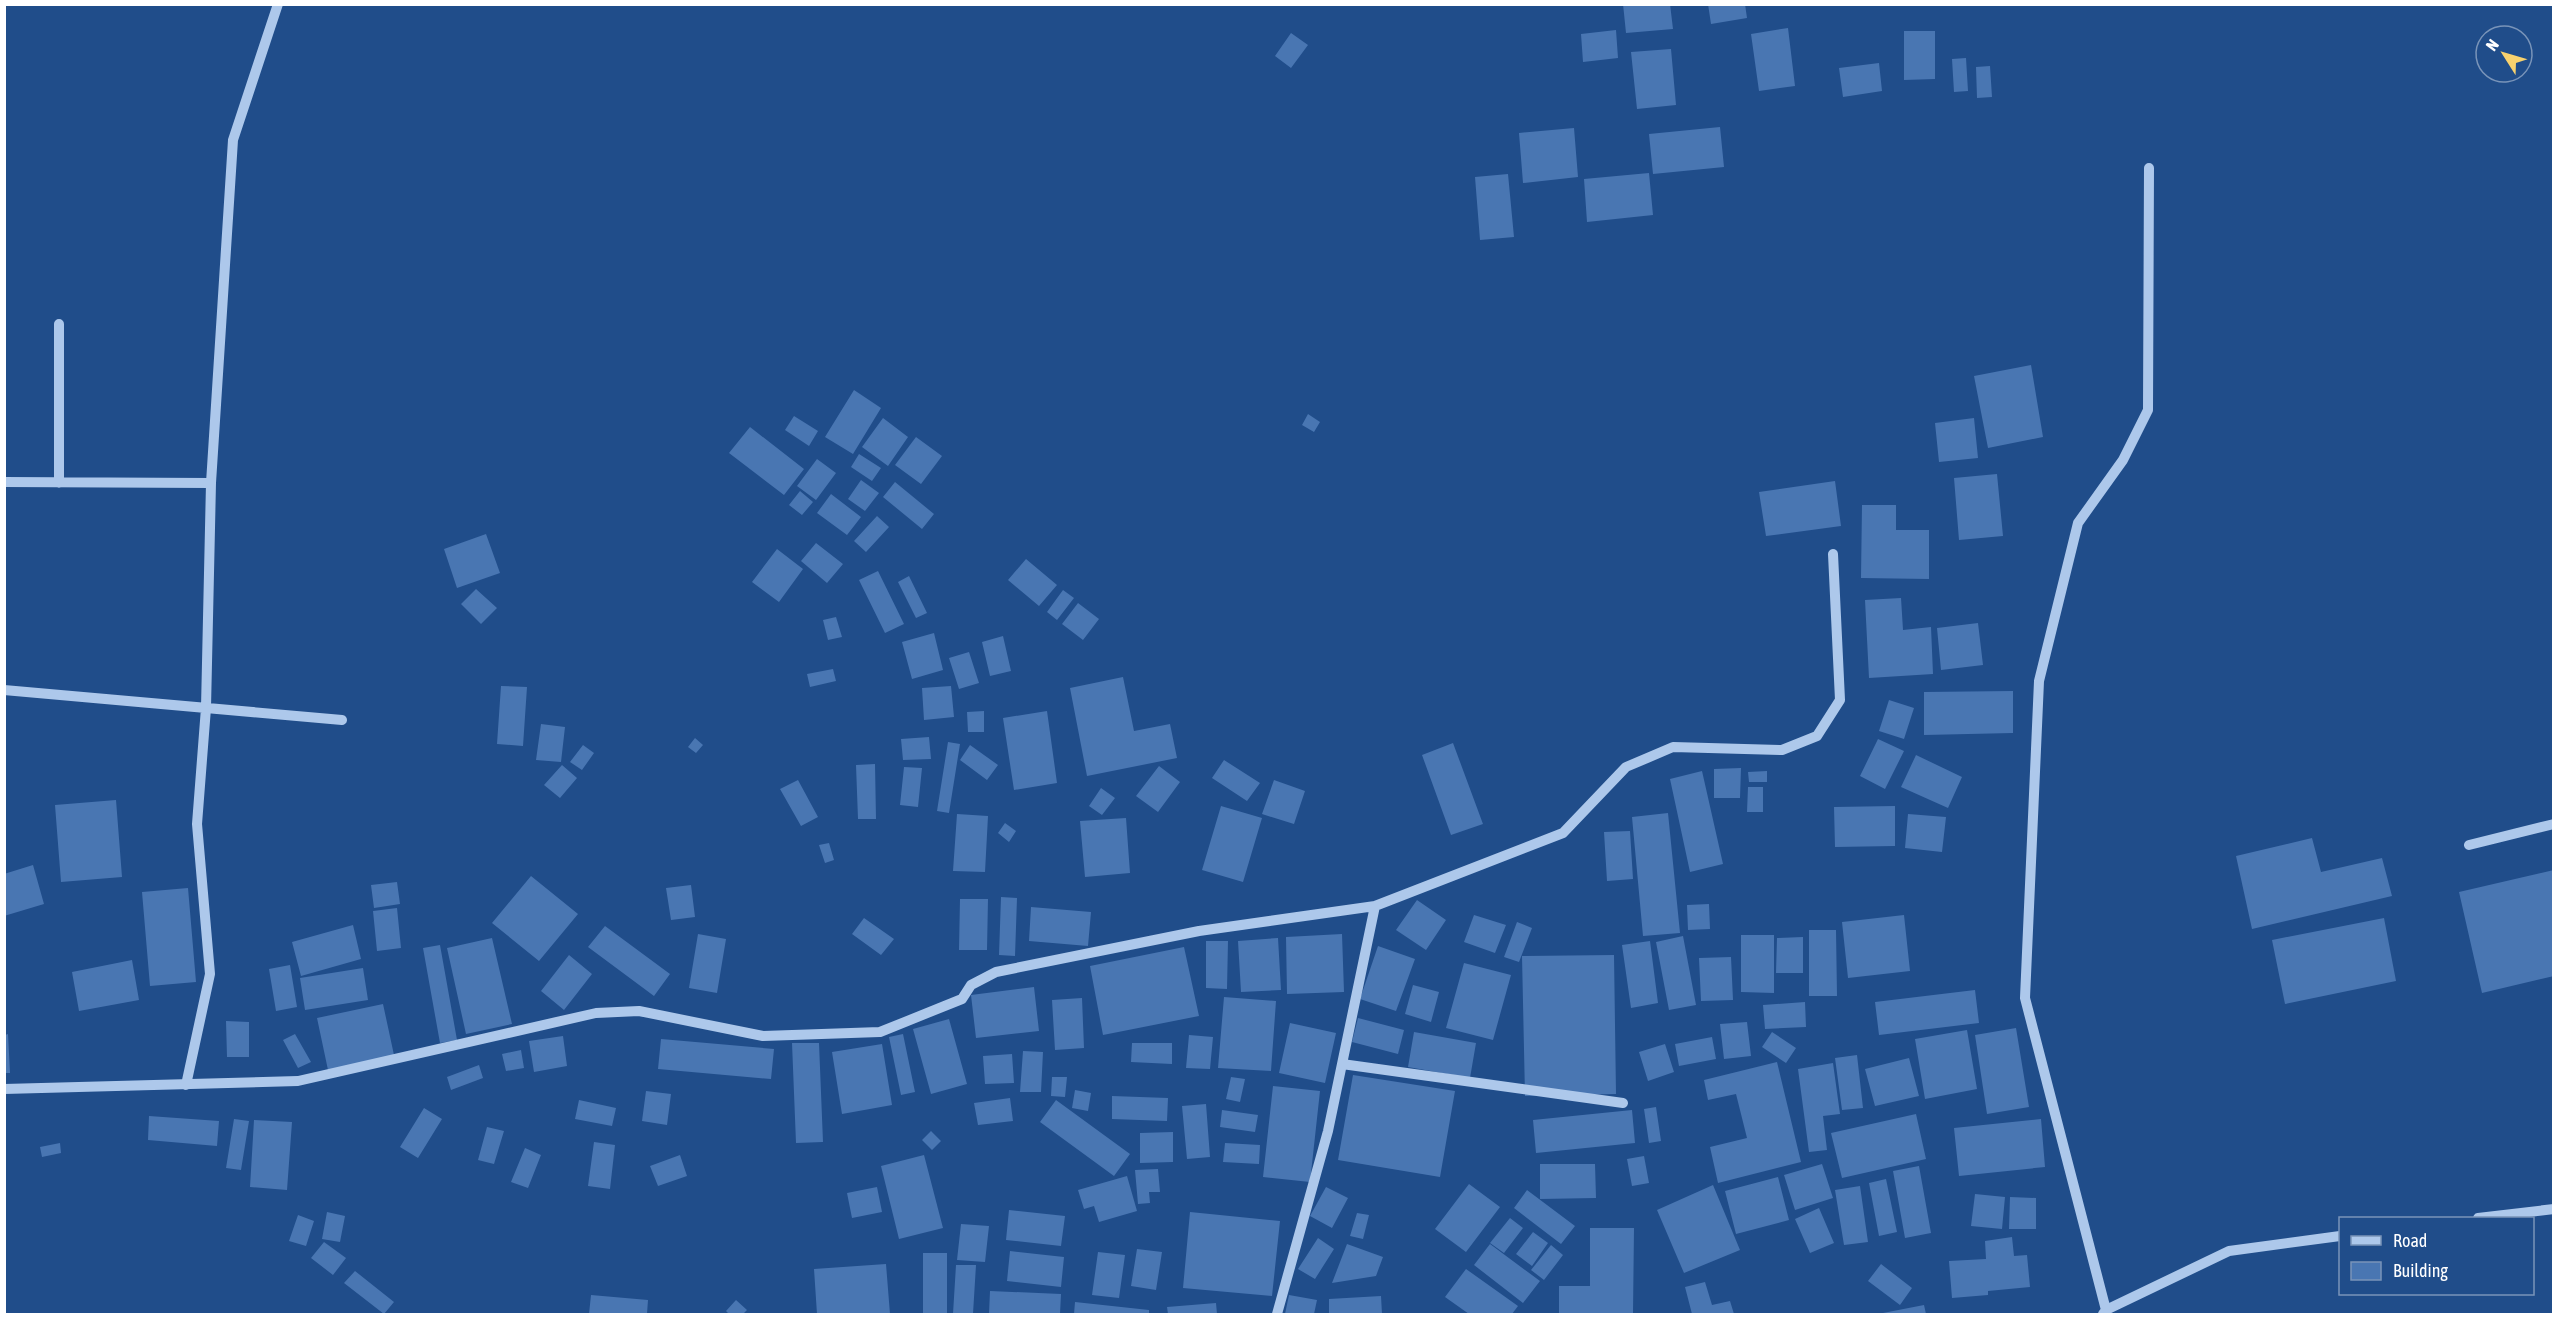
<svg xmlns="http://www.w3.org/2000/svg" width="2558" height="1319" viewBox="0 0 2558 1319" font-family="'Asap Condensed',sans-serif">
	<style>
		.building { fill: #4976b2 }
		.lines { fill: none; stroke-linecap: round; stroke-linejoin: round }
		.minor { stroke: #adc8eb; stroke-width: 10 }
	</style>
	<rect width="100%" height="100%" fill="#204d8a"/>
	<!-- building -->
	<path class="building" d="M1623 4H1670L1673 29 1626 33Z
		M1708 4H1745L1747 18 1711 24Z
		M1788 28 1795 86 1759 91 1751 34Z
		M1616 30 1618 58 1583 62 1581 34Z
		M1904 31H1935V79L1904 80Z
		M1291 33 1308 45 1291 68 1275 56Z
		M1671 49 1676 105 1637 109 1631 52Z
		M1966 58 1968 91 1954 92 1952 59Z
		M1879 63 1882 91 1843 97 1839 68Z
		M1990 66 1992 97 1977 98 1976 67Z
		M1720 127 1724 167 1653 174 1649 134Z
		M1574 128 1578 177 1523 183 1519 133Z
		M1649 173 1653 215 1587 222 1584 179Z
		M1508 174 1514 237 1480 240 1475 177Z
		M2031 365 2043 437 1988 448 1974 376Z
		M854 390 881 408 853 454 825 437Z
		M1308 414 1320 422 1314 432 1302 425Z
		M794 416 818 431 809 446 785 430Z
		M883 418 908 437 888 466 862 447Z
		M1974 418 1978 458 1939 462 1935 423Z
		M750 427 804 469 784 495 729 453Z
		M916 437 942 456 921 484 895 465Z
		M859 454 881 468 872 481 851 467Z
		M817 459 836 473 816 500 797 486Z
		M1997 474 2003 536 1959 540 1954 478Z
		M861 480 879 493 865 511 848 499Z
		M1835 481 1841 526 1766 536 1759 492Z
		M895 482 934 514 922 529 883 497Z
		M800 491 813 502 802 515 789 505Z
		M831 494 861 517 847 535 817 513Z
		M1862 505H1896V530H1929V579L1861 578Z
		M877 516 889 527 866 552 854 541Z
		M486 534 500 573 457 588 444 549Z
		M816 543 843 564 827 583 801 561Z
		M777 549 803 569 779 602 752 582Z
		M1026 559 1057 585 1039 606 1008 580Z
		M878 571 904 624 885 633 859 580Z
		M909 576 927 613 916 618 898 582Z
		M476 589 497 608 481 624 461 604Z
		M1063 590 1074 598 1057 620 1047 612Z
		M1901 598 1903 630 1931 627 1933 674 1869 678 1865 600Z
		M1078 603 1099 619 1083 640 1062 624Z
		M836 617 842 637 828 640 823 620Z
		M1978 623 1983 665 1941 670 1937 628Z
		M934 633 943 670 912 679 902 642Z
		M1003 636 1011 671 990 676 982 642Z
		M969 652 979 683 959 689 949 658Z
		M833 669 836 681 810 687 807 674Z
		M1123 677 1134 731 1170 724 1177 758 1087 776 1070 688Z
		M501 686 527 687 523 746 497 744Z
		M951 686 954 717 924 720 922 688Z
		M2013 691V733L1924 735V692Z
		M1889 700 1914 708 1904 739 1879 731Z
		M984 711V732H968L967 712Z
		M1047 711 1057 783 1014 790 1003 718Z
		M541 724 565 727 561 762 536 760Z
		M929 737 931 759 903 760 901 739Z
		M695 738 703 745 696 753 688 747Z
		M1878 739 1904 751 1885 789 1860 776Z
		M948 742 960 744 949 813 937 811Z
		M1453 743 1483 824 1451 835 1422 755Z
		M583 745 594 753 582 770 570 762Z
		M970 745 998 765 987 780 960 760Z
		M1916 755 1962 777 1948 808 1901 787Z
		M1224 760 1260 783 1247 801 1212 778Z
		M875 764 876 819H858L856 765Z
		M562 765 577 778 560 798 544 785Z
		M1159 766 1180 782 1158 812 1136 796Z
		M904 767 922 768 918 807 900 805Z
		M1741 768 1740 798H1714V769Z
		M1702 771 1723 864 1690 872 1670 779Z
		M1767 771V782H1749L1748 772Z
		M798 780 818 817 801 826 780 789Z
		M1274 780 1305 791 1294 824 1262 814Z
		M1748 787H1763V812H1747Z
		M1101 788 1115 798 1102 815 1089 806Z
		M116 800 122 877 61 882 55 805Z
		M1221 806 1262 818 1243 882 1202 870Z
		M1895 806V846L1835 847 1834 807Z
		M1668 813 1680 933 1643 936 1632 817Z
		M957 814 988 816 985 872 953 871Z
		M1908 814 1946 817 1942 852 1905 848Z
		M1126 818 1130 873 1085 877 1080 821Z
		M1005 823 1016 831 1009 842 998 833Z
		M1630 831 1633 879 1607 881 1604 832Z
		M2312 838 2321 872 2382 858 2392 896 2252 929 2236 856Z
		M829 843 834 860 825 863 819 845Z
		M33 865 44 904 4 916V874Z
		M2554 870V976L2482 993 2459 892Z
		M531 876 578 914 539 961 492 923Z
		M397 882 400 904 374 908 371 885Z
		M691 885 695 917 671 920 666 888Z
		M188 888 196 982 150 986 142 892Z
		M1001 897 1017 898 1015 956 999 955Z
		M960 899H988L987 950H959Z
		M1417 900 1446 920 1426 950 1396 930Z
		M1709 904 1710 929 1688 930 1687 905Z
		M1031 907 1091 912 1088 946 1029 941Z
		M397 908 401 948 377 951 373 911Z
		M1474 915 1506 925 1495 953 1464 942Z
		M1904 915 1910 971 1848 978 1842 922Z
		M864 918 894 939 881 955 852 934Z
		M2384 918 2396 981 2285 1004 2272 940Z
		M1517 922 1532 928 1519 962 1504 957Z
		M353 925 361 959 301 976 292 942Z
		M605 926 670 974 654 996 588 947Z
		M1809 930H1836L1837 996H1809Z
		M698 934 726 939 717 993 689 988Z
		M1342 934 1344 992 1287 994 1286 937Z
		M1741 935H1774V993L1741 992Z
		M1683 936 1696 1005 1669 1010 1656 942Z
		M1803 937V973H1776L1777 938Z
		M492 938 512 1024 466 1034 447 948Z
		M1278 938 1281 990 1241 992 1238 941Z
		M1206 941H1228L1227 989 1206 988Z
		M1650 941 1658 1003 1631 1008 1622 945Z
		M440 945 457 1040 440 1043 423 948Z
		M1378 946 1415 959 1396 1011 1360 999Z
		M1184 947 1199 1016 1103 1035 1090 966Z
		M569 955 592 974 564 1010 541 991Z
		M1614 955 1616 1094 1525 1096 1522 956Z
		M1731 957 1733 1000 1701 1001 1699 958Z
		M132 960 139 1000 79 1011 72 972Z
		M1464 963 1511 975 1493 1040 1446 1028Z
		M290 965 297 1007 276 1011 269 969Z
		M363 968 368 1000 305 1010 300 978Z
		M1413 985 1439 992 1431 1022 1405 1014Z
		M1034 987 1039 1031 976 1038 971 995Z
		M1975 990 1979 1023 1879 1035 1875 1002Z
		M1224 997 1276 1001 1271 1071 1218 1068Z
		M1082 998 1084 1048 1055 1050 1052 1000Z
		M1805 1002 1806 1027 1765 1029 1763 1005Z
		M383 1004 394 1055 328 1070 317 1018Z
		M1358 1018 1404 1030 1398 1054 1352 1042Z
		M949 1019 967 1084 931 1094 913 1029Z
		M226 1021 249 1022V1057H227Z
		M1747 1022 1751 1056 1724 1059 1720 1024Z
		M1290 1023 1336 1033 1325 1083 1279 1073Z
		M2016 1028 2029 1107 1987 1114 1975 1035Z
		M1967 1030 1977 1089 1925 1099 1915 1039Z
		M1414 1032 1476 1043 1470 1078 1408 1067Z
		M1772 1032 1796 1048 1786 1063 1762 1047Z
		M8 1034 10 1073H5V1035Z
		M295 1034 311 1062 298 1068 283 1040Z
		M903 1034 915 1092 901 1095 889 1037Z
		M1189 1035 1213 1037 1210 1069 1186 1068Z
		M563 1036 567 1066 534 1072 529 1041Z
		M1712 1037 1716 1059 1679 1066 1675 1044Z
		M661 1039 774 1049 771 1079 658 1069Z
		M792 1043H819L823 1142 796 1143Z
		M1132 1043H1172V1064L1131 1062Z
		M882 1044 892 1105 842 1114 832 1052Z
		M1665 1044 1674 1072 1648 1081 1639 1052Z
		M521 1050 524 1068 506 1071 502 1054Z
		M1023 1051 1043 1052 1041 1092H1020Z
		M1012 1054 1014 1083 985 1084 983 1056Z
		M1857 1055 1863 1108 1842 1110 1835 1058Z
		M1909 1058 1919 1096 1875 1106 1865 1069Z
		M1777 1062 1801 1162 1718 1183 1710 1147 1747 1138 1736 1094 1708 1100 1704 1080Z
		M1833 1063 1840 1114 1823 1116 1827 1150 1809 1152 1798 1069Z
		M479 1065 483 1078 451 1090 447 1077Z
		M1353 1075 1455 1091 1440 1177 1338 1160Z
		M1052 1077H1067L1065 1097 1051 1096Z
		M1231 1077 1245 1079 1240 1102 1226 1099Z
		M1273 1086 1320 1091 1310 1182 1263 1177Z
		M1075 1090 1091 1093 1088 1111 1072 1108Z
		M646 1091 671 1094 667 1125 642 1121Z
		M1112 1096 1168 1098 1167 1121 1112 1119Z
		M1010 1098 1013 1121 978 1125 974 1103Z
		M579 1100 616 1108 612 1126 575 1119Z
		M1056 1100 1130 1154 1114 1176 1040 1122Z
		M1206 1104 1210 1157 1187 1159 1182 1106Z
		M1656 1107 1661 1141 1649 1143 1644 1109Z
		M424 1108 442 1119 418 1158 400 1147Z
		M1222 1110 1258 1115 1255 1132 1220 1127Z
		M1632 1110 1635 1143 1536 1153 1533 1120Z
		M1916 1114 1926 1159 1842 1178 1831 1133Z
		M149 1116 219 1121 217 1146 148 1140Z
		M234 1119 249 1121 241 1170 226 1168Z
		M2041 1119 2045 1167 1959 1176 1954 1128Z
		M254 1120 292 1122 287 1190 250 1187Z
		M487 1127 504 1131 494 1164 478 1160Z
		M931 1131 941 1141 932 1150 922 1140Z
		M1173 1132V1162L1140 1163V1133Z
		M594 1142 615 1145 610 1189 588 1186Z
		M60 1143 61 1153 42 1157 40 1147Z
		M1225 1143 1260 1145 1259 1164 1223 1162Z
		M525 1148 541 1155 528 1188 511 1182Z
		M680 1155 687 1176 658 1186 650 1166Z
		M924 1155 943 1228 899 1239 881 1166Z
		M1644 1156 1649 1183 1632 1186 1627 1159Z
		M1540 1164H1595L1596 1198 1540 1199Z
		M1822 1164 1833 1198 1795 1210 1784 1175Z
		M1919 1166 1931 1233 1905 1238 1893 1171Z
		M1158 1169 1160 1192H1149L1150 1203 1138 1204 1135 1170Z
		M1127 1176 1137 1211 1099 1222 1094 1206 1084 1209 1078 1190Z
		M1778 1177 1789 1220 1736 1234 1725 1191Z
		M1886 1179 1897 1232 1879 1236 1869 1183Z
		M1469 1184 1500 1207 1466 1252 1435 1229Z
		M1713 1185 1740 1250 1684 1273 1657 1210Z
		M1860 1186 1868 1242 1844 1245 1835 1190Z
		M877 1187 882 1212 852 1218 847 1193Z
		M1326 1187 1348 1198 1332 1228 1310 1216Z
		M1527 1190 1575 1226 1561 1244 1514 1208Z
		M1975 1194 2005 1197 2002 1229 1971 1226Z
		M2010 1197 2036 1198V1229H2009Z
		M1819 1208 1834 1243 1810 1253 1795 1219Z
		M1009 1210 1065 1216 1061 1246 1006 1240Z
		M327 1212 345 1216 340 1242 322 1239Z
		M1190 1212 1280 1221 1272 1296 1183 1288Z
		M1357 1213 1369 1215 1363 1239 1350 1236Z
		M298 1215 314 1221 306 1246 289 1241Z
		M1510 1218 1523 1228 1504 1253 1490 1243Z
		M961 1224 989 1226 985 1262 957 1260Z
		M1590 1228H1634L1633 1314H1559V1286H1590Z
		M1533 1232 1548 1243 1532 1266 1516 1254Z
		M2012 1237 2014 1256 2027 1255 2030 1287 1988 1291V1295L1952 1298 1949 1261 1986 1259 1985 1241Z
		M1318 1238 1334 1249 1315 1279 1298 1269Z
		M324 1242 346 1258 333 1275 311 1258Z
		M1347 1244 1383 1257 1376 1276 1332 1283Z
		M1490 1244 1540 1281 1523 1303 1474 1265Z
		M1551 1245 1563 1255 1544 1280 1531 1270Z
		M1137 1249 1162 1252 1156 1290 1131 1286Z
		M1010 1251 1064 1257 1061 1287 1007 1281Z
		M1098 1252 1125 1255 1119 1298 1092 1295Z
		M923 1253H947V1314H923Z
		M886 1264 890 1314H817L814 1269Z
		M1881 1264 1912 1288 1900 1305 1868 1281Z
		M956 1265H976L973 1314H953Z
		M1466 1269 1518 1306 1512 1314H1469L1445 1297Z
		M355 1271 394 1302 384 1314 344 1283Z
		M1705 1282 1712 1305 1730 1301 1734 1314H1692L1685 1287Z
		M990 1291 1061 1294 1060 1314H989Z
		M591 1295 648 1300 647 1314H589Z
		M1289 1295 1317 1300 1314 1314H1285Z
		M1381 1296 1382 1314H1329V1299Z
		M736 1300 747 1310 743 1314H729L726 1311Z
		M1075 1302 1149 1310V1314H1074Z
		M1216 1303 1217 1314H1168L1167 1307Z
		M1924 1305 1926 1314H1883V1313Z"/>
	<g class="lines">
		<!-- minor -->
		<path class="minor" d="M59 324V483
			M4 482 211 483
			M4 690 342 720
			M2469 845 2554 824
			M1342 1064 1623 1103
			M186 1085 210 974 197 824 206 708 211 483 233 140 278 4
			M4 1089 298 1081 596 1013 639 1011 763 1036 880 1032 962 999 971 985 996 972 1199 931 1375 906 1563 833 1626 767 1673 747 1782 750 1817 736 1840 700 1833 554
			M2478 1218 2554 1209
			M2106 1310 2025 998 2039 681 2078 523 2123 460 2148 410 2149 168
			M1277 1314 1328 1131 1375 906
			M2103 1314 2106 1310 2229 1251 2340 1236"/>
	</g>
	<!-- border -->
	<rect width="2558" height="1319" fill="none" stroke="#ffffff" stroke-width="12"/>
	<!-- legend -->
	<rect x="2339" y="1217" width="195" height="78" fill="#204d8a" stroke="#7994b9" stroke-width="1.5"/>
	<rect x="2351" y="1236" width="30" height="9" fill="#adc8eb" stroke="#7994b9" stroke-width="1.5"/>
	<text x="2393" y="1247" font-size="18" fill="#ffffff">Road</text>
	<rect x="2351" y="1262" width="30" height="18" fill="#4976b2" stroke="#7994b9" stroke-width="1.5"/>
	<text x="2393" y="1277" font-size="18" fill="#ffffff">Building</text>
	<!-- north arrow -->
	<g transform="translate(2504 54) rotate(307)"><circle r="28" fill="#204d8a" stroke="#7994b9" stroke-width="1.5"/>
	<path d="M0-4.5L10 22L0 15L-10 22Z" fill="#f8d26e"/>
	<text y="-9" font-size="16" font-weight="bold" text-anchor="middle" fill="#ffffff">N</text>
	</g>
</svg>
